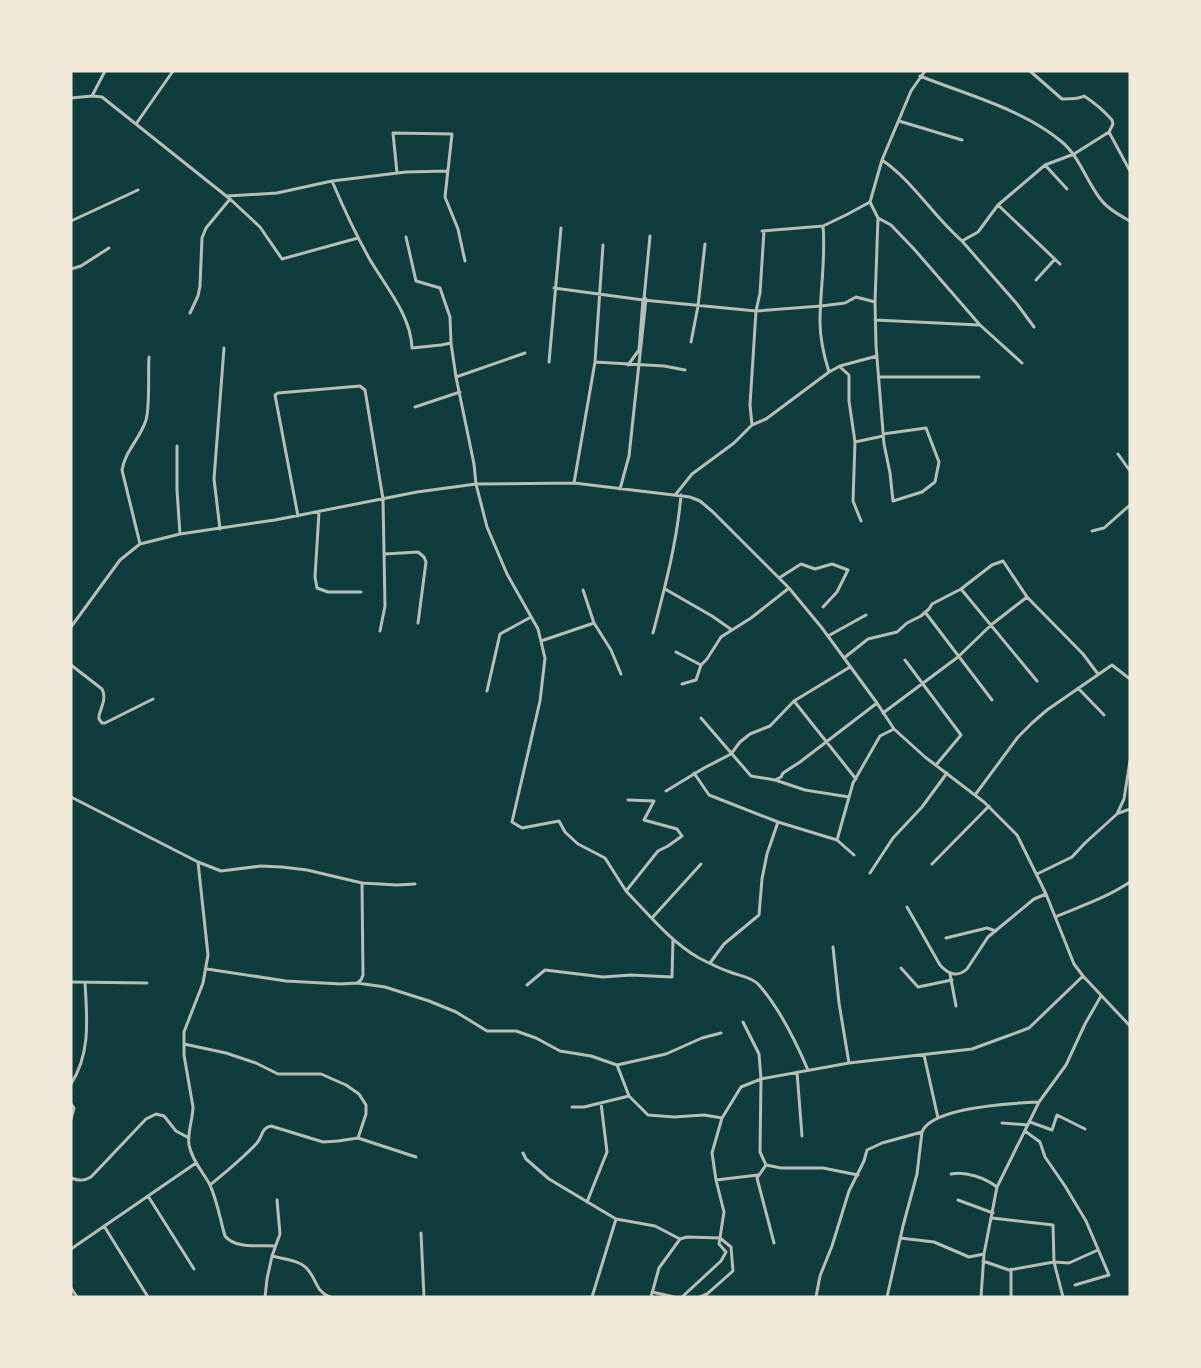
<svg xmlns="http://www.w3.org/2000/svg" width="1201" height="1368" viewBox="0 0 1201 1368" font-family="'Nunito Sans',sans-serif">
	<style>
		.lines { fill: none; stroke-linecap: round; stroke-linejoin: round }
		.minor { stroke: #b8beb3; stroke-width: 3 }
	</style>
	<rect width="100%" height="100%" fill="#0f3d3e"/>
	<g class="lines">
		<!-- minor -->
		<path class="minor" d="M920 76C967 95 1023 109 1062 142 1080 157 1087 183 1102 201 1109 210 1121 216 1130 221
			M92 96 105 71
			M71 98 92 96 102 97 230 199 260 227 282 259 358 238
			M899 121 962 140
			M136 124 173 71
			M1109 132 1130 171
			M882 160C913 181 933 216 962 241L978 232 998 205 1045 165 1074 154 1109 132 1113 124 1112 120C1104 111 1095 103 1084 96 1077 100 1070 98 1062 99L1030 71
			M1045 165 1067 189
			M397 173 393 133 452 134 445 197 458 229 465 261
			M332 181C343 207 355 233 369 258 385 286 411 315 412 348L441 345 451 343 456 377 474 464 476 484 487 527 507 574 538 629 545 658 540 701 512 822 522 828 559 821 565 832 578 844 605 858 626 891
			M227 196 277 193 332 181 406 172 448 171
			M870 202 878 218 891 225 914 249 980 325 1022 363
			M998 205 1060 264
			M878 218 875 302 876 346 884 444 890 473 893 501 922 492 935 482 939 462 926 428 883 434
			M71 221 138 190
			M823 226C826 258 820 290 820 322 820 339 824 356 829 372
			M762 231 823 226 846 215 870 202 882 160 911 91 925 71
			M406 237 416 281 440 288 450 317 451 343
			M962 241 1017 304 1034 327
			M71 269 81 266 109 248
			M1036 280 1055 259
			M554 288 643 300 756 311 821 306 845 303 856 297 875 302
			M644 299 650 236
			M190 313 198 296 200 286 202 238 206 228 230 199
			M875 320 979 325
			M691 342 698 306 705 244
			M549 362 561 228
			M595 362 664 366 685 370
			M628 365 639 350 643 300
			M840 367 849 375V401L855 442 853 501 861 521
			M456 377 525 353
			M879 377H979
			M415 407 460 392
			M752 425 750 405 756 311 760 293 764 231
			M855 442 883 436
			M177 446V490L180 534
			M1118 454 1130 471
			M574 483 595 362 603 245
			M620 489 629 456 646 299
			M676 494 692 474 734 443 752 425 766 419 829 372 840 366 877 356
			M319 512 315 577 317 588 328 592H361
			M298 516 275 395 278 393 360 386 365 390 383 499 385 606 380 631
			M220 529 214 479 224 348
			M1092 531 1104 528 1130 505
			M140 544 122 470C125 451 140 439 146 420 150 407 148 373 149 357
			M385 554 418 552 424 557 426 562 418 623
			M779 578 801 564 815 569 832 564 848 570 837 592 823 607
			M665 589 712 616 732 630
			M961 589 1037 681
			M583 590 594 623 611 650 621 674
			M925 612 992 700
			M71 627 120 560 140 544 180 534 275 520 417 492 476 484 574 483 690 497 700 501 713 512 789 588 822 628 877 703 894 729 925 757 984 802 1017 835 1046 894 1074 964 1083 976 1130 1026
			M653 633C665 587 677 542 681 495
			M828 636 866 615
			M541 641 594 623
			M676 652 701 665
			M844 658 868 639 897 632 907 623 921 616 929 609 932 604 961 589 992 565 1003 561 1027 597 1083 654 1098 674
			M905 660 961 735 936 765
			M71 665 102 689C107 698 101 707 99 716V719L102 723H105L153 699
			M682 684 696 680 701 665 707 659 721 637 751 618 789 588
			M1078 688 1104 715
			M487 691 500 634 531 617
			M794 701 856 779
			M883 713 958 657 991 625 1027 597
			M701 718 751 776 775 780 805 790 849 797
			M694 773 709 795 778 822
			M775 780 781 777 783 773 800 762 877 703
			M666 791 704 768 731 754 740 742 750 734 770 726 794 701 850 667
			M975 795 1018 737 1032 723 1047 710 1112 665 1130 679
			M71 797 198 862 221 871 261 866 282 867 307 870 362 883 397 885 415 884
			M628 800 654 801 644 820 677 829 682 836 668 846 658 851 626 891C648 914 671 942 699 958 709 963 720 969 730 972 740 976 751 977 758 984 779 1007 796 1042 808 1070
			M1119 813 1130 809
			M837 840 853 783 880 736 894 729
			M198 862 208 955 203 983 184 1032V1055L193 1107C193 1119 187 1133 189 1145 192 1160 202 1171 209 1183 217 1199 220 1219 225 1236 235 1249 260 1245 275 1246
			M932 864 989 806
			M870 873 893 838 922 807 947 773
			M1037 874 1072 857 1085 843 1117 814 1124 799 1130 761
			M907 907 940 965C948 974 957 978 967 969L988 937 1034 899 1046 894
			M1055 917C1081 906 1106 898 1130 882
			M652 918 701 864
			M946 938 987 928 996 931
			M833 947 839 1003 849 1063
			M710 963 724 944 759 915 762 879 767 854 778 822 837 840 854 855
			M901 968 918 987 952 980
			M207 969 286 981 341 984 357 983 361 980 363 975 362 883
			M950 974 956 1006
			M71 982 147 983
			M357 983 385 987 429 1001 456 1012 487 1031H516L536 1038 560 1051 591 1056 617 1065 629 1096 648 1115 674 1117 704 1115 722 1118
			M527 985 545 970 603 977 631 975 672 977 673 939
			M743 1022 759 1054 761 1079 760 1152 766 1165 757 1178 774 1243
			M184 1044 226 1053 256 1063 278 1074H321L346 1085 359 1094 366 1105V1114L358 1138
			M924 1055 938 1118
			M617 1065 666 1054 702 1038 721 1033
			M797 1072 802 1136
			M71 1084C91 1053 87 1018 85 983
			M71 1104 74 1108 71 1119
			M572 1107H584L629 1096
			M1030 1122 1052 1130 1057 1115 1085 1129
			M1002 1123 1028 1125
			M1025 1131 1040 1142 1045 1157 1065 1186 1086 1221 1109 1275 1075 1285
			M523 1153 526 1159 549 1179 616 1219 655 1226 680 1239
			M766 1165 781 1168H823L858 1175
			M951 1174C966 1171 985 1178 997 1187
			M71 1178C79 1181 84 1181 91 1177L146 1119 156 1114 164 1116 176 1131 189 1138
			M716 1180 758 1175
			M210 1185C227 1171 242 1159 257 1143 263 1136 261 1128 271 1126L323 1142 338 1141 358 1138 416 1157
			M148 1196 194 1269
			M958 1200 993 1213
			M587 1202 607 1152 601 1103
			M992 1218 1053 1225 1054 1262 1063 1297
			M104 1226 148 1297
			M421 1233 424 1297
			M900 1238 934 1242 969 1257 984 1254
			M71 1249 196 1163
			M272 1256C283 1259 301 1260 308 1270 317 1280 316 1292 330 1297
			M983 1261 1009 1270 1054 1262 1069 1263 1098 1250
			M71 1288 77 1297
			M652 1292 674 1297
			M265 1297 267 1279 272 1256 280 1234 277 1200
			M592 1297 616 1219
			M651 1297 659 1268 680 1239 687 1237 720 1238 731 1247 733 1271 707 1294 700 1297
			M682 1297 721 1261 726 1252 719 1244 724 1212 716 1180 712 1153 722 1118 741 1087 761 1079 849 1063 972 1049 1029 1028 1083 976
			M816 1297 820 1276 832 1246 849 1191 864 1161 867 1150 882 1143 922 1132
			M887 1297 903 1226 917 1174 922 1132C931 1107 1015 1103 1039 1102
			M981 1297 984 1254 997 1187 1039 1102 1066 1065 1085 1024 1101 996
			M1011 1297V1269"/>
	</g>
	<!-- border -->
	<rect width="1201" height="1368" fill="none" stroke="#f1e9da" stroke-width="145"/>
</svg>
